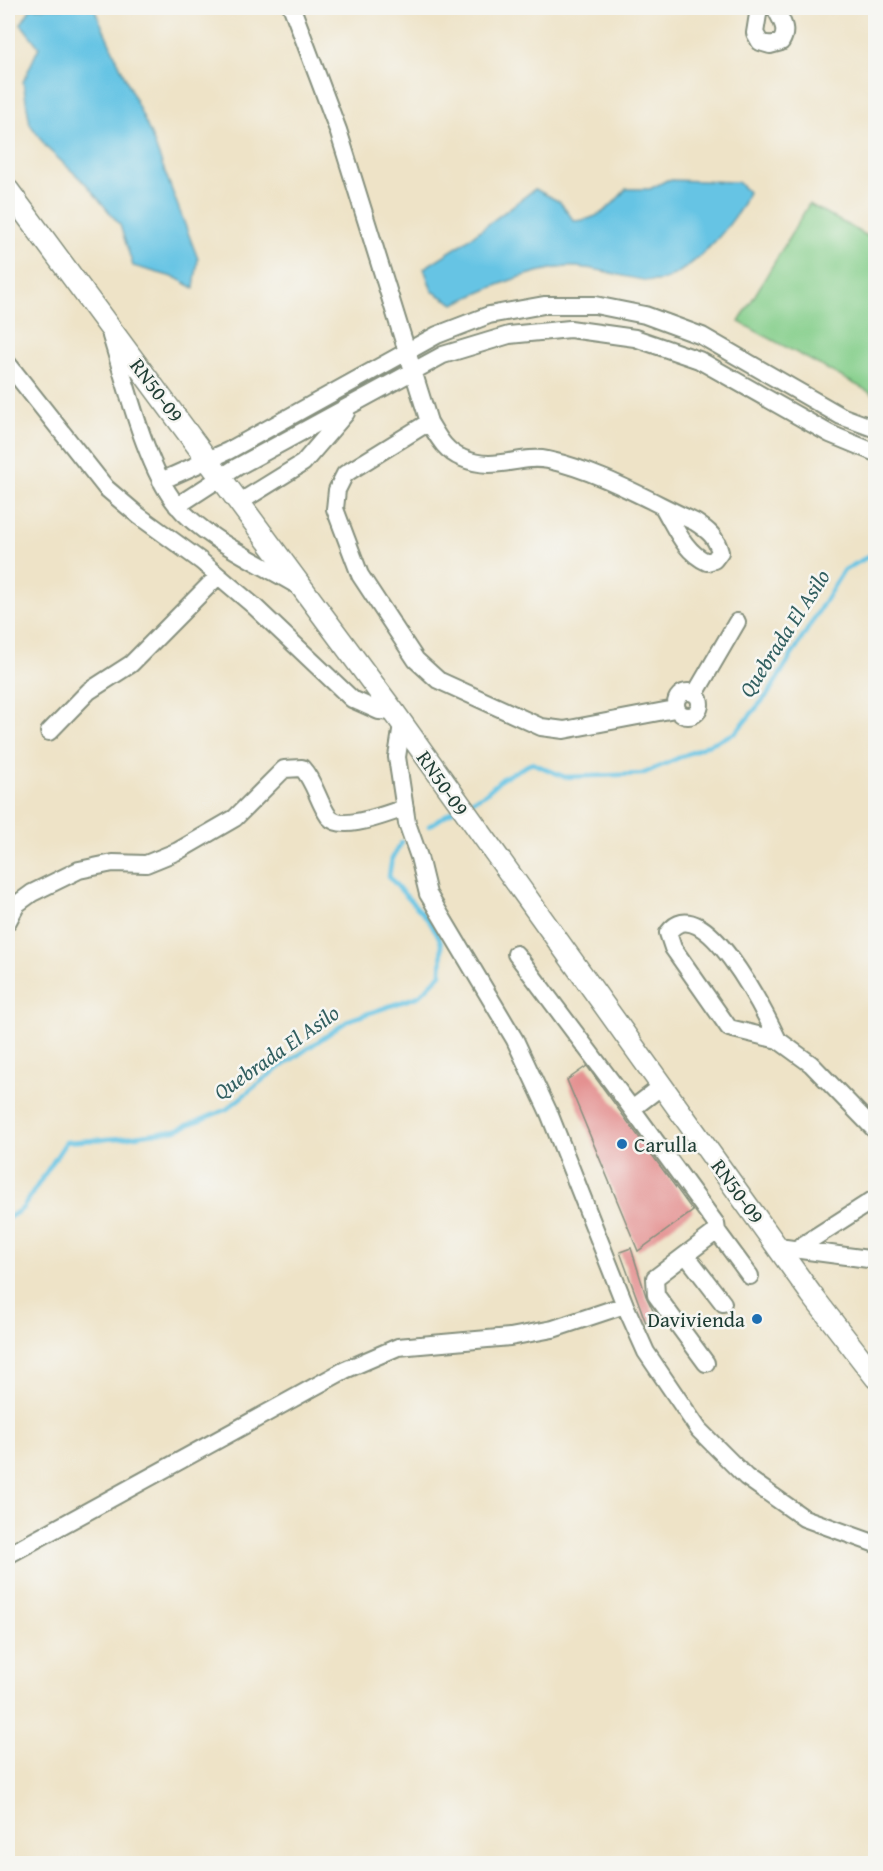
<svg xmlns="http://www.w3.org/2000/svg" width="883" height="1871" viewBox="0 0 883 1871" font-family="'Gentium Book Plus',serif">
	<style>
		.green { fill: #86cf8c; stroke: #528660; stroke-width: 1.5 }
		.water { fill: #66c4e4; stroke: #42808c; stroke-width: 1.5 }
		.lines { fill: none; stroke-linecap: round; stroke-linejoin: round }
		.stream { stroke: #66c4e4; stroke-width: 4.5 }
		.building { fill: #e49191 }
		.minor-casing { stroke: #86907e; stroke-width: 20 }
		.major-casing { stroke: #86907e; stroke-width: 24 }
		.minor { stroke: #fff; stroke-width: 16 }
		.major { stroke: #fff; stroke-width: 21 }
		.poi-dot { fill: #1f6fb2; stroke: #f6f6f2; stroke-width: 2 }
		.labels { text-anchor: middle; dominant-baseline: central; stroke-width: 5; stroke-linejoin: round; paint-order: stroke }
		.street-label { font-size: 21px; fill: #1f3d34; stroke: #f6f6f2 }
		.poi-label { font-size: 21px; fill: #1f3d34; stroke: #f6f6f2; text-anchor: start }
		.water-label { font-size: 22px; font-style: italic; fill: #315f60; stroke: #f6f6f2 }
	</style>
	<rect width="100%" height="100%" fill="#f6f6f2"/>
	<filter id="ink" filterUnits="userSpaceOnUse"><feTurbulence type="fractalNoise" baseFrequency=".0167" numOctaves="2"/><feDisplacementMap in="SourceGraphic" scale="12" xChannelSelector="R" yChannelSelector="G"/><feConvolveMatrix kernelMatrix="1 2 1 2 8 2 1 2 1" color-interpolation-filters="sRGB"/></filter>
	<filter id="wash" filterUnits="userSpaceOnUse"><feTurbulence type="fractalNoise" baseFrequency=".008" numOctaves="4" result="noise"/><feDisplacementMap in="SourceGraphic" scale="24" xChannelSelector="R" yChannelSelector="G"/><feGaussianBlur stdDeviation="1.35" result="paint"/><feColorMatrix in="noise" values="0 0 0 0 0 0 0 0 0 0 0 0 0 0 0 0 0 1.4 0 .05"/><feComposite in="paint" operator="in"/></filter>
	<g filter="url(#wash)">
		<rect width="100%" height="100%" fill="#eee3c7"/>
		<!-- green -->
		<path class="green" d="M809 204 875 240V395L739 322Z"/>
		<!-- water -->
		<path class="water" d="M31 8H94L151 135 198 259 194 288 176 278 133 266 120 225 86 184 47 148 30 124 23 82 39 47 21 24Z
			M667 180 738 182 748 192C740 220 682 284 652 281 625 279 592 265 566 267 529 270 487 289 454 304L432 291 424 268 462 244 535 189 560 202 574 221C599 220 611 207 626 189H650Z"/>
		<g class="lines">
			<!-- stream -->
			<path class="stream" d="M467 803 485 794 503 778 532 763 565 777 642 774 735 733 768 694 843 571 876 552
				M429 826 457 808
				M8 1218 22 1209 66 1142 121 1138 176 1130 227 1109 265 1078 349 1020 419 996 441 974C441 964 443 950 440 940 432 918 403 896 389 876L392 858 402 842"/>
		</g>
		<g id="blocks">
			<!-- building -->
			<path class="building" d="M587 1066 693 1211 638 1251 567 1080Z
				M631 1248 646 1296 657 1319 646 1323 620 1252Z"/>
		</g>
	</g>
	<g filter="url(#ink)">
		<use href="#blocks" fill-opacity="0" stroke="#86907e" stroke-width="1.5"/>
		<g class="lines">
			<!-- minor casing -->
			<g class="minor-casing">
				<path id="minor" d="M292 8 338 130 429 422C438 437 445 451 462 458 495 473 519 454 548 460 599 471 648 500 695 522 709 531 716 537 720 552L714 560 707 562C685 553 675 527 663 507
					M759 8 755 33 760 42 770 45 781 42C789 29 781 20 775 8
					M111 336C126 383 146 467 176 504 203 538 260 563 298 586
					M8 364 106 488 139 516 201 561 254 606 352 699 379 711 394 712
					M429 422 345 474 337 490 335 509 360 575 416 660 438 680 541 727 564 730 675 709
					M161 481 228 451 437 335 489 315 544 305H595L645 315 702 336 841 416 876 429
					M240 502 303 463 346 413
					M177 506 237 467 443 355 509 335 570 329 635 338 699 360 830 434 876 453
					M676 704a12 12 0 1 1 24 0a12 12 0 1 1-24 0Z
					M695 694 737 622
					M402 724 397 757 407 823 419 857 428 894 515 1040 549 1113 625 1305 646 1352 699 1430 746 1477 804 1518 876 1544
					M49 732 89 691 131 664 218 576
					M8 921 17 904 32 893 79 870 113 863 146 864 178 851 235 818 284 769 302 768C315 782 318 802 329 817 342 833 388 813 405 808
					M516 954 632 1109
					M778 1040C766 1015 702 885 668 933L673 948 729 1028 778 1040 811 1064 876 1131
					M662 1086 632 1109 716 1224 717 1231 655 1278 656 1295 706 1363
					M717 1231 750 1276
					M778 1247 876 1260
					M795 1250 876 1198
					M686 1255 723 1303
					M8 1555 345 1370 398 1347 510 1337 553 1329 625 1305"/>
			</g>
			<!-- major casing -->
			<g class="major-casing">
				<path id="major" d="M8 190 394 712 811 1294 876 1378"/>
			</g>
			<!-- minor -->
			<use href="#minor" class="minor"/>
			<!-- major -->
			<use href="#major" class="major"/>
		</g>
	</g>
	<!-- markers -->
	<g class="poi-dot">
		<circle cx="622" cy="1144" r="6"/>
		<circle cx="757" cy="1319" r="6"/>
	</g>
	<g class="labels">
		<!-- street labels -->
		<g class="street-label">
			<text transform="translate(157 390) rotate(53)">RN50-09</text>
			<text transform="translate(443 783) rotate(55)">RN50-09</text>
			<text transform="translate(738 1191) rotate(54)">RN50-09</text>
		</g>
		<!-- poi labels -->
		<g class="poi-label">
			<text x="634" y="1144">Carulla</text>
			<text x="745" y="1319" text-anchor="end">Davivienda</text>
		</g>
		<!-- water labels -->
		<g class="water-label">
			<text transform="translate(784 633) rotate(-57)">Quebrada El Asilo</text>
			<text transform="translate(276 1052) rotate(-35)">Quebrada El Asilo</text>
		</g>
	</g>
	<!-- margin -->
	<rect width="883" height="1871" fill="none" stroke="#f6f6f2" stroke-width="30"/>
</svg>
